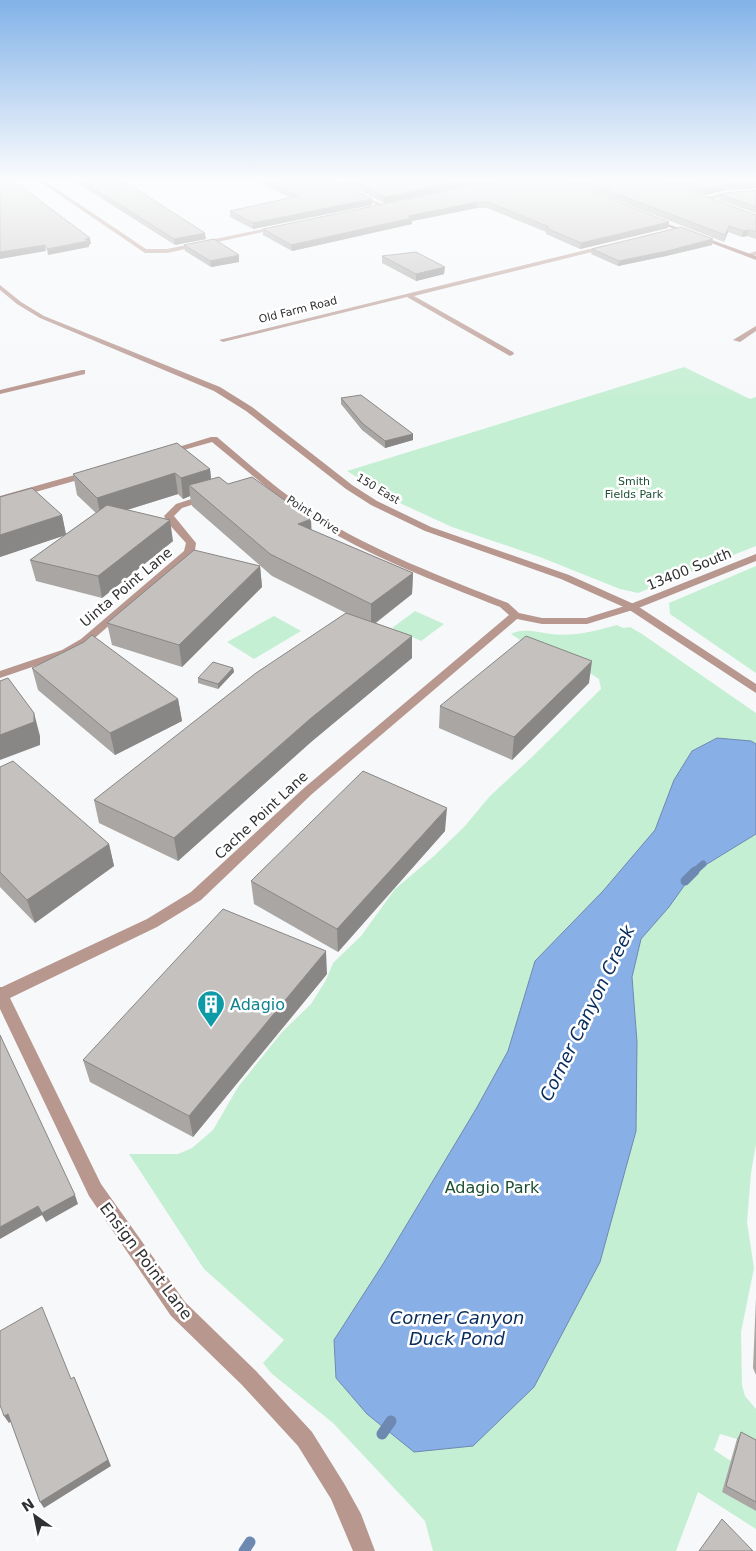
<svg xmlns="http://www.w3.org/2000/svg" width="756" height="1551" viewBox="0 0 756 1551" font-family="'DejaVu Sans',sans-serif">
	<style>
		.green { fill: #c5efd3 }
		.water { fill: #89afe7; stroke: #6e89b1 }
		.lines { fill: none; stroke-linecap: round; stroke-linejoin: round }
		.stream-far2 { stroke: #6e89b1; stroke-width: 7 }
		.stream-far1 { stroke: #6e89b1; stroke-width: 9 }
		.stream { stroke: #6e89b1; stroke-width: 11 }
		.minor { fill: #b8978f; fill-rule: evenodd }
		.tertiary { fill: #b8978f; fill-rule: evenodd }
		.secondary { fill: #96695e; fill-rule: evenodd }
		.wall { fill: #a9a6a4 }
		.shaded-wall { fill: #898786 }
		.building { fill: #c4c1bf; stroke: #898786 }
		.labels { text-anchor: middle; dominant-baseline: central; stroke-width: 5; stroke-linejoin: round; paint-order: stroke }
		.far-street-label { font-size: 11px; fill: #303132; stroke: #fff }
		.far-park-label { font-size: 11px; fill: #1d5034; stroke: #fff }
		.street-label { font-size: 14px; fill: #303132; stroke: #fff }
		.near-culture-label { font-size: 16px; fill: #0d838f; stroke: #fff; text-anchor: start }
		.near-park-label { font-size: 16px; fill: #1d5034; stroke: #fff }
		.near-street-label { font-size: 16px; fill: #303132; stroke: #fff }
		.near-water-label { font-size: 18px; font-style: italic; fill: #072c5c; stroke: #fff }
	</style>
	<rect width="100%" height="100%" fill="#f6f8fa"/>
	<!-- green -->
	<path class="green" d="M684 367 750 399 756 397V546L638 593 620 589 540 557 452 527 402 504 347 471Z
		M756 566V673L670 614 669 603Z
		M415 611 444 624 421 641 392 628Z
		M274 616 301 631 254 659 227 642Z
		M617 625 623 628 630 627 642 634 756 713V1144L751 1173 747 1222 754 1268 741 1332 742 1385 745 1396 756 1409V1450L737 1439 720 1434 714 1450 731 1461 722 1492 756 1511V1529L698 1492 676 1551H433L425 1521 333 1423 271 1373 263 1363 284 1340 204 1269 129 1154H178L192 1148 213 1130 238 1087 282 1032 311 1004 326 980 333 963 361 936 395 889 434 856 464 827 490 796 530 759 601 689 599 679 584 669 531 647 511 634C521 628 539 632 550 634 572 637 596 631 617 625Z"/>
	<!-- water -->
	<path class="water" d="M717 738 751 741 756 744V834L694 872 669 907 641 939 632 977 637 1042 636 1131 600 1262 534 1387 473 1446 414 1452 367 1414 336 1378 334 1340 383 1264 476 1109 508 1051 535 961 603 891 655 830 674 780 692 751Z"/>
	<g class="lines">
		<!-- stream-far2 -->
		<path class="stream-far2" d="M694 872 703 864"/>
		<!-- stream-far1 -->
		<path class="stream-far1" d="M685 881 695 871"/>
		<!-- stream -->
		<path class="stream" d="M382 1434 391 1421
			M244 1551 250 1542"/>
		<!-- minor -->
		<path class="minor" d="M39 181H45L146 249H167L278 226 281 228 167 253H145Z
			M329 181H336L387 207 382 208Z
			M756 190V194L727 196 703 201 700 199 727 192Z
			M606 245 608 248 414 296 513 352 514 354 510 356 407 297 223 342 219 340Z
			M756 251V255L748 257 745 255Z
			M756 326V331L740 342 733 340Z
			M82 370H85V374L0 394V390Z
			M211 437H217C249 464 281 493 316 515 376 552 442 577 508 603L519 613 542 618H586L628 605 756 554V561L636 609 587 624H542L517 619 312 794 201 900 157 927 10 998 101 1184 185 1302 256 1371 312 1432 345 1485 361 1514 375 1551H353L331 1499 298 1446 242 1385 171 1316 89 1196 0 1009V987H2L147 919 191 892 304 788 509 615 500 607C435 581 367 556 308 518 274 495 244 468 212 442L166 455 162 452Z
			M89 471 93 474 92 476 0 502V496Z
			M207 494 210 495V499L182 508 174 516 196 543 195 550 190 555 89 643 70 654 0 678V671L62 650 81 639 184 551 186 543 167 522 164 516 176 504Z"/>
		<!-- tertiary -->
		<path class="tertiary" d="M0 285 21 302 44 316 220 387 252 407 352 485 377 501 431 527 569 575 636 605 756 684V693L628 609 561 579 425 531 371 505 346 489 246 411 214 391 40 318 17 304 0 290Z"/>
		<!-- secondary -->
		<path class="secondary" d="M651 218 756 256V260L651 220Z"/>
	</g>
	<!-- wall -->
	<path class="wall" d="M74 181H124L206 239 175 245Z
		M257 181H337L372 205 253 229 230 217V211L290 198Z
		M341 181H489L384 203Z
		M493 181 669 222 668 228 580 249 546 234V232L487 208H477L412 221V224L292 251 263 235V229Z
		M568 181H664L756 215V239L747 236 742 237 728 232 724 242Z
		M667 181H756V188L727 190 705 195Z
		M756 190V213L719 200 720 194Z
		M713 239 712 245 666 256 618 266 591 254 592 249Z
		M184 245 239 262 211 267 185 251Z
		M382 256 444 274 416 281 382 263Z
		M341 398 413 434V440L385 448 362 430 341 404Z
		M210 469 211 479 228 484 312 530 413 573 412 594 376 623 412 636V658L311 742 178 861 99 823 94 800 346 613 272 576 192 506 190 496 183 499 178 494 127 510 173 541 102 598 36 581 30 560 65 535 0 557V497L62 515 66 534 96 513 77 495 73 474Z
		M260 566 262 587 182 667 112 645 107 623Z
		M32 668 178 699 182 721 115 755 38 690Z
		M233 668 234 672 218 689 198 683V678Z
		M589 683 512 760 439 728 440 706Z
		M0 767 109 844 114 866 35 923 0 887Z
		M445 831 338 952 254 904 251 881Z
		M327 974 193 1137 90 1082 83 1060Z
		M756 1298V1375L753 1368Z
		M741 1432 756 1440V1511L722 1492 737 1439Z"/>
	<!-- shaded-wall -->
	<path class="shaded-wall" d="M462 181H489L384 203V197Z
		M756 183V188L727 190 705 195 706 189 728 184Z
		M372 199V205L253 229V223Z
		M478 202 477 208 412 221V224L292 251 291 245 408 216Z
		M669 222 668 228 580 249 581 243Z
		M729 226 728 232 724 242 725 235Z
		M749 230 747 236 742 237 743 231Z
		M205 233 206 239 175 245 174 239Z
		M90 238 91 244 89 245V247L48 255 47 249Z
		M713 239 712 245 666 256 618 266 619 261Z
		M45 245 46 251 0 259V252Z
		M239 255V262L211 267 210 261Z
		M445 267 444 274 416 281V274Z
		M413 434V440L385 448V441Z
		M210 469 212 490 189 485 190 496 183 499 181 478Z
		M175 473 178 494 101 518 97 498Z
		M62 515 66 535 0 557V535Z
		M311 519 312 540 298 524Z
		M170 520 173 541 102 598 98 576Z
		M260 566 262 587 182 667 179 645Z
		M413 573 412 594 371 626V604Z
		M412 636V658L311 742 178 861 174 838 310 719Z
		M592 661 589 683 512 760 514 737Z
		M233 668 234 672 218 689V684Z
		M178 699 182 721 115 755 110 733Z
		M34 713 40 736V745L0 760V735Z
		M447 808 445 831 338 952 337 929Z
		M109 844 114 866 35 923 27 900Z
		M326 951 327 974 193 1137 189 1116Z
		M75 1195 78 1204 46 1222 42 1215 0 1239V1227L38 1206Z
		M74 1377 111 1466 44 1508 40 1502Z
		M8 1414 12 1421 9 1423 4 1416Z"/>
	<!-- building -->
	<path class="building" d="M0 181H14L90 238 85 239 88 241 47 249 45 245 0 252Z
		M82 181H124L205 233 174 239Z
		M268 181H337L372 199 253 223 230 211 298 196Z
		M352 181H462L384 197Z
		M493 181H566L669 222 581 243 546 228 549 227 488 202H478L408 216 412 218 291 245 263 229Z
		M583 181H664L756 215V232L749 230 743 231 729 226 725 235Z
		M684 181H756V183L728 184 706 189Z
		M756 190V207L720 194Z
		M681 227 713 239 667 251 619 261 592 249Z
		M214 239 239 255 210 261 184 245Z
		M416 252 445 267 416 274 382 256Z
		M361 395 413 434 385 441 362 423 341 398Z
		M177 443 210 469 181 478 175 473 97 498 73 474Z
		M219 477 228 484 252 477 311 519 298 524 413 573 371 604 270 554 189 485Z
		M32 488 62 515 0 535V497Z
		M107 505 170 520 98 576 30 560Z
		M194 550 260 566 179 645 107 623Z
		M346 613 412 636 310 719 174 838 94 800 256 673Z
		M92 635 178 699 110 733 32 668 84 642Z
		M526 636 592 661 514 737 440 706Z
		M213 662 233 668 218 684 198 678Z
		M8 678 34 713V722L0 735V681Z
		M13 761 109 844 27 900 0 872V767Z
		M363 771 447 808 337 929 251 881Z
		M223 909 326 951 189 1116 83 1060Z
		M0 1035 75 1195 42 1213 38 1206 0 1227Z
		M42 1307 71 1379 74 1377 108 1460 40 1502 8 1414 4 1416 0 1405V1331Z
		M741 1432 756 1440V1502L726 1486Z
		M722 1519 753 1551H699Z"/>
	<!-- sky -->
	<linearGradient id="sky" x2="0" y2="1"><stop stop-color="#82b2e8"/><stop offset="0.45" stop-color="#fbfcfd"/><stop offset="1" stop-color="#fbfcfd" stop-opacity="0"/></linearGradient>
	<rect width="756" height="399" fill="url(#sky)"/>
	<!-- icons -->
	<defs>
		<g id="building-pin" transform="scale(1.4375)"><path d="M0 17L-7.5 6A9.5 9.5 0 1 1 7.5 6Z" fill="#0f9aa8" stroke="#fff"/><path d="M-4-6H4V6H1V3H-1V6H-4ZM-2.5-4.3h1.7v1.8h-1.7ZM.8-4.3h1.7v1.8H.8ZM-2.5-1h1.7V.8h-1.7ZM.8-1h1.7V.8H.8Z" fill="#fff"/></g>
	</defs>
	<g fill-rule="evenodd">
		<use href="#building-pin" x="211" y="1004"/>
	</g>
	<g class="labels">
		<!-- far-street labels -->
		<g class="far-street-label">
			<text transform="translate(298 310) rotate(-14)">Old Farm Road</text>
			<text transform="translate(378 489) rotate(31)">150 East</text>
			<text transform="translate(313 515) rotate(33)">Point Drive</text>
		</g>
		<!-- far-park labels -->
		<g class="far-park-label">
			<text x="634" y="481">Smith<tspan x="634" dy="13">Fields Park</tspan></text>
		</g>
		<!-- street labels -->
		<g class="street-label">
			<text transform="translate(689 569) rotate(-22)">13400 South</text>
			<text transform="translate(126 587) rotate(-40)">Uinta Point Lane</text>
			<text transform="translate(261 815) rotate(-43)">Cache Point Lane</text>
		</g>
		<!-- near-culture labels -->
		<g class="near-culture-label">
			<text x="230" y="1004">Adagio</text>
		</g>
		<!-- near-park labels -->
		<g class="near-park-label">
			<text x="492" y="1187">Adagio Park</text>
		</g>
		<!-- near-street labels -->
		<g class="near-street-label">
			<text transform="translate(146 1261) rotate(53)">Ensign Point Lane</text>
		</g>
		<!-- near-water labels -->
		<g class="near-water-label">
			<text transform="translate(587 1013) rotate(-64)">Corner Canyon Creek</text>
			<text x="457" y="1317">Corner Canyon<tspan x="457" dy="21">Duck Pond</tspan></text>
		</g>
	</g>
	<!-- north arrow -->
	<g transform="translate(35 1516) rotate(327)" stroke="#ffffff" stroke-width="4" paint-order="stroke">
	<path d="M0-4L9 19L0 12L-9 19Z" fill="#303132"/>
	<text y="-8" font-size="14" font-weight="bold" text-anchor="middle" fill="#303132">N</text>
	</g>
</svg>
